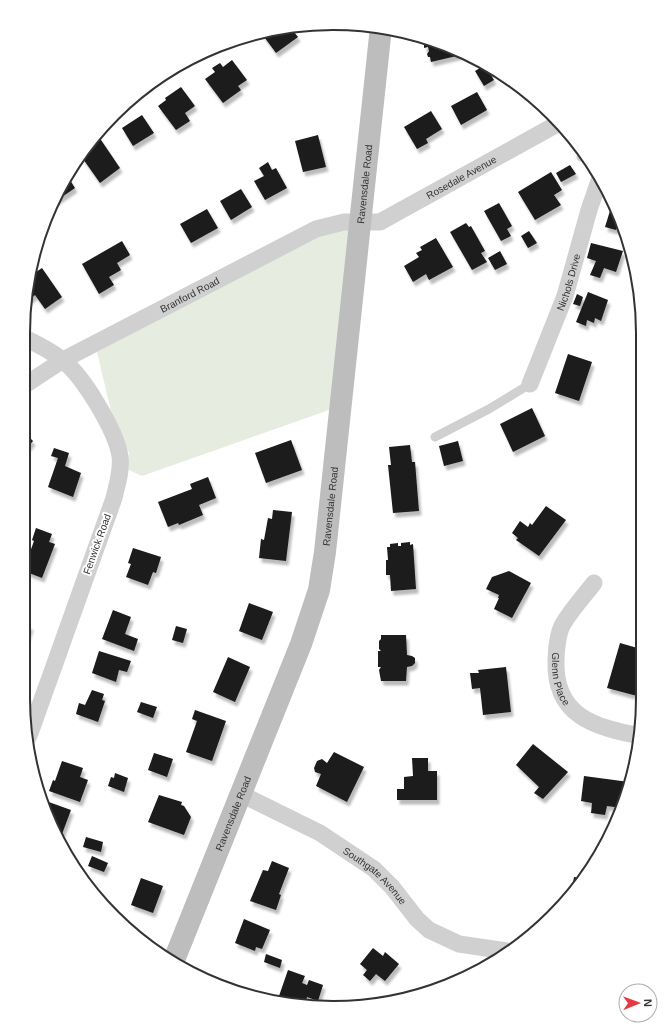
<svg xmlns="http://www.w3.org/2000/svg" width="666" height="1031" viewBox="0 0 666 1031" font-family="Arial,sans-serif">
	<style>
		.green { fill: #e6ecdf }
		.building { fill: #1a1a1a; filter: url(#shadow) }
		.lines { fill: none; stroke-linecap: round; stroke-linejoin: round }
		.service { stroke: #d0d0d0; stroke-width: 9 }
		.minor { stroke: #d0d0d0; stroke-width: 17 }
		.secondary { stroke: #bdbdbd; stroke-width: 22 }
		.labels { text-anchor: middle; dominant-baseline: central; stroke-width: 4; stroke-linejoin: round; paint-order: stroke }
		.street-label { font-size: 10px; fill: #333; stroke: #fff }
		.rim { fill: none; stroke: #333; stroke-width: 2 }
	</style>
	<defs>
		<filter id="shadow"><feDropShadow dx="2.5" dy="4.5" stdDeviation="1" flood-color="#0004"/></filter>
	</defs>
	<rect width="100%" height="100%" fill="#fff"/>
	<!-- green -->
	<path class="green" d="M361 221 340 406 142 476 129 470V453L111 411 97 352 344 222Z"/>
	<!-- building -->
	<path class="building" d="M290 27 298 37 276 53 262 34 266 31Z
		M434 40 450 48 465 54 431 62 430 57H428L427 54 429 51 428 47 424 48V44L427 43V42Z
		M232 60 247 80 238 86 241 90 223 103 205 79 215 72 212 68 220 63 223 67Z
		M485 65 494 80 484 86 475 71Z
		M518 86 524 90 527 93 523 95Z
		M181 87 195 106 185 113 190 121 176 130 158 106 166 100 165 98Z
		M477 92 487 110 461 125 451 106Z
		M431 111 442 129 426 139 428 143 417 149 404 127Z
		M142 115 154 133 133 146 122 128Z
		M318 135 326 167 303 172 295 141Z
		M99 137 120 168 100 183 81 156 93 149 90 144Z
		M268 162 272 170 276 168 287 188 265 200 254 181 264 176 259 168Z
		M570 165 576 174 561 182 556 173Z
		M551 172 562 190 554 195 561 205 535 220 518 192Z
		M68 177 75 188 53 203 55 196Z
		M241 189 252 207 231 220 220 201Z
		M613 201 621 223 619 222 616 230 605 227Z
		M499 203 512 226 507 229 511 236 501 241 484 211Z
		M207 209 218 228 191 243 180 224Z
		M466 223 469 227 471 226 485 251 481 253 487 262 472 270 450 232Z
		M529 231 537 243 528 248 521 236Z
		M436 238 453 267 429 280 426 274 413 282 404 266 419 257 416 253 422 250 420 247Z
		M122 241 130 255 117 263 121 270 109 277 114 285 99 294 82 264Z
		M591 243 623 251 616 272 604 268 600 278 590 275 596 261 587 258Z
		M500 251 507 264 495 270 488 258Z
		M42 268 62 297 45 309 35 295 28 301 26 297V292L30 276Z
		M588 292 608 300 601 321 595 318 594 323 587 320 586 326 576 322Z
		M577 294 583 297 580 306 573 304Z
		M568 354 592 362 579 401 555 393Z
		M532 408 545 436 513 452 500 424Z
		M25 433 33 441 27 448 28 449 25 453Z
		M291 440 302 470 266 483 255 453Z
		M458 441 463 461 444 466 439 446Z
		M410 445 412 462H415L419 511 393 513 388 465H391L389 447Z
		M54 448 69 453 65 466 81 473 73 497 48 487 58 458 51 456Z
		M208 477 216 498 199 505 203 515 179 525 178 523 168 527 158 502 192 489 190 484Z
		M546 506 566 520 539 556 516 540 518 538 512 533 520 521 528 527 530 523 532 525Z
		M273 510 292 512 286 561 259 558 261 539 264 540 268 518 272 519Z
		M36 528 52 534 49 542 55 544 42 578 24 571V562L26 563 34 541 32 540Z
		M410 542V545L413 544 416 589 391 591 390 575H386V560H388L387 547H390V544L398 543V546H401V543Z
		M133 548 161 557 156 573 153 572 148 585 126 577 131 564 128 563Z
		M509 571 531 583 512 618 494 609 499 598H498L499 595 486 589 492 577Z
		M249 603 273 612 262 640 239 631Z
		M113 610 131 617 125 634 138 639 134 651 102 639Z
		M23 623 31 626 27 638 23 637Z
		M176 626 187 629 183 643 172 640Z
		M381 635H406L407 655 412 656 415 658V663L412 666 407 667 406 681H381L379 670 381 667H378V651H381L379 649V641L381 639Z
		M620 643 641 649V697L607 688Z
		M99 651 131 661 127 672 119 670 116 682 92 673Z
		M228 657 250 667 235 702 213 692Z
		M506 667 511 712 483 715 480 688 472 689 470 673H479L478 670Z
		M92 690 104 694 102 700 105 701 98 722 76 714 79 703 85 705Z
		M141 702 157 707 153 718 137 712Z
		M195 710 226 721 212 761 186 752 197 721 192 719Z
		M533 744 568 772 543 799 534 793 539 787 516 765Z
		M334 752 364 767 347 802 316 786 321 774 315 772 314 768 317 761 322 759 327 763Z
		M154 753 173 759 167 777 148 770Z
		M412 758H428V771H437V800H397V789H404V777L413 776Z
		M62 761 83 768 80 777 88 780 80 802 49 791 53 780 55 781Z
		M115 773 128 778 124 792 108 786 111 777 114 778Z
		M584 776 629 782 622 808 607 806 605 815 591 813 592 803 581 801Z
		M159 795 182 802 181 805 184 806 191 817 184 835 148 822Z
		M46 801 71 810 62 834 57 832 44 807Z
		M86 837 103 842 101 852 83 847Z
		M92 856 108 863 104 872 88 866Z
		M272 861 289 868 279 894 281 895 276 910 250 901 263 870 268 871Z
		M582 869 586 870 575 889 572 888 574 877 580 878Z
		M141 878 163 886 153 913 131 905Z
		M244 919 270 930 262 949 256 947 255 951 235 943Z
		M373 948 383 956 385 952 399 964 385 981 376 974 370 981 363 975 367 970 360 964Z
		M266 954 282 960 280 968 264 962Z
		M288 970 305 976 302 983 307 985 309 980 323 985 318 1001 307 997 305 1005 279 996Z"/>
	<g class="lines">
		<!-- service -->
		<path class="service" d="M581 157 582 150
			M435 437 489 409 530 384"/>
		<!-- minor -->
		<g class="minor">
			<path d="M25 338C37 344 52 351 62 360 83 375 116 431 120 456 122 470 117 485 114 498L29 736"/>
			<path id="s1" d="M530 384 565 296 589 210 600 178"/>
			<path id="s2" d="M25 385 63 360 316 229 344 222H380L559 123"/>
			<path id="s3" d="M594 583C584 596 571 610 563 624 558 632 556 651 556 660 554 716 594 727 640 736"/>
			<path id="s4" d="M241 794 320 833 374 869 392 887 417 919 429 930 459 944 507 951"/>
		</g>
		<!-- secondary -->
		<path class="secondary" id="s5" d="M174 960 301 644 319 590 325 552 381 27"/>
	</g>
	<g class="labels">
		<!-- street labels -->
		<g class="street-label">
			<text stroke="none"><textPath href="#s2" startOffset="488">Rosedale Avenue</textPath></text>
			<text stroke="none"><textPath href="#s5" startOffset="806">Ravensdale Road</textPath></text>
			<text stroke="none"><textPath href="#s1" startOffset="109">Nichols Drive</textPath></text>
			<text stroke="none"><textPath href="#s2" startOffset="188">Branford Road</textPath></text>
			<text stroke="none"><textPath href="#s5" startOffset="482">Ravensdale Road</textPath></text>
			<text transform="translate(97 544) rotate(-70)">Fenwick Road</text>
			<text stroke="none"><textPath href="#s3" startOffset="108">Glenn Place</textPath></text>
			<text stroke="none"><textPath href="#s5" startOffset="158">Ravensdale Road</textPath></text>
			<text stroke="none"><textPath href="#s4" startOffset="158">Southgate Avenue</textPath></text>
		</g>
	</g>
	<!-- crop -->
	<path d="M0 0H666V1031H0ZM333 30H333A303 303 0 0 1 636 333V698A303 303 0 0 1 333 1001H333A303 303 0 0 1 30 698V333A303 303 0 0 1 333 30Z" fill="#fff" fill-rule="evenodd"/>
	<path class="rim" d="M333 30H333A303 303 0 0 1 636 333V698A303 303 0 0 1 333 1001H333A303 303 0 0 1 30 698V333A303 303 0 0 1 333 30Z"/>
	<!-- north arrow -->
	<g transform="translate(638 1003) rotate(89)"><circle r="19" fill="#ffffff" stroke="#adadad"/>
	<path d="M0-3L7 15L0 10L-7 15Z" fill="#e63946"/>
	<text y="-6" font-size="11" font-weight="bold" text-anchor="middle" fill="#333333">N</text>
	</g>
</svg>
